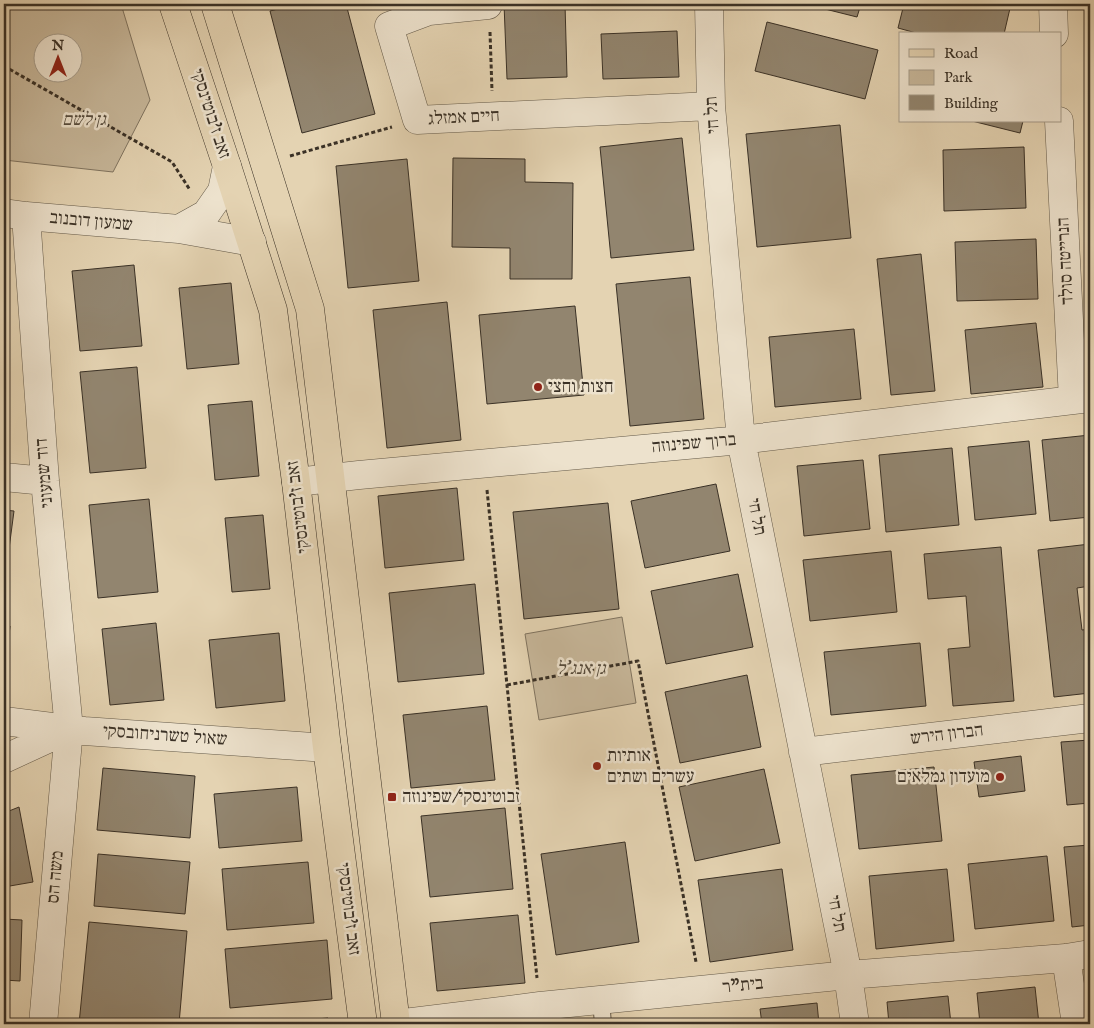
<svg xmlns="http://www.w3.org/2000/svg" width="1094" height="1028" viewBox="0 0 1094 1028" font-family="'IM FELL English','Frank Ruhl Libre',serif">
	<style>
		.green { fill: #c7b79a; stroke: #807460; fill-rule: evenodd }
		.building { fill: #92856f; stroke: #3a3126 }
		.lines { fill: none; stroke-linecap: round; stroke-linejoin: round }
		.lane-casing { stroke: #645a49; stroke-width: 18 }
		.street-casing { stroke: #645a49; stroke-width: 29 }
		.primary-casing { stroke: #3a3126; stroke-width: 29 }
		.path { stroke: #3a3126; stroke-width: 3; stroke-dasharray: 4 2.5; stroke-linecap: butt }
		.lane { stroke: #ede2cd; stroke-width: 16 }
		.street { stroke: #ede2cd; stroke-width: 28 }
		.primary { stroke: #e4d3b2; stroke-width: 28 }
		.poi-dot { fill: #8f2418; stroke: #ede2cd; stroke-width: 2 }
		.labels { text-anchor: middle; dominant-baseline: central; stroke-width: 5; stroke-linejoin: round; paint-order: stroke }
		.street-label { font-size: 18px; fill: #3a3126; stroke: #ede2cd }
		.park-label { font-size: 18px; font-style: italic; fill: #564c3d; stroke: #ede2cd }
		.poi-label { font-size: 18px; fill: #3a3126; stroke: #ede2cd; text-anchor: start }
	</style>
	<rect width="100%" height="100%" fill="#e4d3b2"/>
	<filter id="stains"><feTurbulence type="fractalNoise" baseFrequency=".004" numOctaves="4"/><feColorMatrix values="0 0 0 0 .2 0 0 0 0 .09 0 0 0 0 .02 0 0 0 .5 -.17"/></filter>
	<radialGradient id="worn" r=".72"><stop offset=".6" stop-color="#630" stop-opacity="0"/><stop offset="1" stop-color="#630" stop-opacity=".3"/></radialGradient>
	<!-- green -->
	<path class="green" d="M4 4H121L150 100 113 172 4 160ZM42 42H72V72H42Z
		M622 617 636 703 539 720 525 634Z"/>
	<!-- building -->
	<path class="building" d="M298 4H346L375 114 302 133 270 11Z
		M504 4H565L567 77 507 79Z
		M805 4H861L857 17Z
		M904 4H1011L1004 34H920L898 28Z
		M767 22 878 50 865 99 755 71Z
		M677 31 679 77 603 79 601 34Z
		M972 121H1023L1020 133Z
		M840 125 851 238 757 247 746 134Z
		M682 138 694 250 611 258 600 147Z
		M1024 147 1026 208 944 211 943 150Z
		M453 158 525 159V182L573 183 572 279H510V248L452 247Z
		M407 159 419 281 348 288 336 166Z
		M1036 239 1038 299 957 301 955 242Z
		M921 254 935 391 891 395 877 259Z
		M134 265 142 346 80 351 72 271Z
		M690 277 704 419 630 426 616 284Z
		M231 283 239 364 187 369 179 288Z
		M447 302 461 440 387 448 373 310Z
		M575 306 584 395 487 404 479 315Z
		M1036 323 1043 387 971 394 965 330Z
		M854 329 861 399 775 407 769 337Z
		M137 367 146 468 90 473 80 372Z
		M252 401 259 476 215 480 208 405Z
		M1090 435V517L1050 521 1042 440Z
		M1029 441 1036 514 975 520 968 447Z
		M952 448 959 525 886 532 879 455Z
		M863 460 870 529 804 536 797 466Z
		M716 484 730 551 645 568 631 501Z
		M457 488 464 560 385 568 378 496Z
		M149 499 158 592 98 598 89 505Z
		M608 503 619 609 524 619 513 512Z
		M4 510 14 511 5 579H4Z
		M263 515 270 589 232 592 225 518Z
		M1090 544V586L1077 588 1082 630 1090 629V693L1054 697 1038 550Z
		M1001 547 1014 701 953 706 948 649 970 647 966 596 928 599 924 554Z
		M891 551 897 612 810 621 803 560Z
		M738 574 753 647 666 664 651 591Z
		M475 584 484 674 398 682 389 593Z
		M156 623 164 700 110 705 102 629Z
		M4 625 10 626 4 683Z
		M279 633 285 701 216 708 209 640Z
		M920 643 926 706 831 715 824 652Z
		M747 675 761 747 680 763 665 692Z
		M487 706 495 780 411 788 403 715Z
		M1090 740V803L1067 805 1061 742Z
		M1021 756 1025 791 979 797 974 762Z
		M934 767 942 841 859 849 851 775Z
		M103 768 195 776 190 838 97 830Z
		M764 769 780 843 695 861 679 787Z
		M297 787 302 841 219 848 214 794Z
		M19 807 33 882 4 887V813Z
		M505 808 513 889 430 897 421 816Z
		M625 842 639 942 556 955 541 854Z
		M1090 845V925L1072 927 1064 847Z
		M98 854 190 862 185 914 94 906Z
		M1047 856 1054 921 975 929 968 864Z
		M308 862 314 923 227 930 222 869Z
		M782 869 793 950 710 962 698 880Z
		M947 869 954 941 876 949 869 876Z
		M518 915 525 983 437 991 430 923Z
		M4 919 22 920 20 981 4 980Z
		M89 922 187 931 179 1024H79Z
		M327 940 332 999 230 1008 225 949Z
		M1035 987 1039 1024H980L977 993Z
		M948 996 951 1024H889L887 1002Z
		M817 1003 819 1024H762L760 1009Z
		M328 1018V1024H256Z"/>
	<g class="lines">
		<!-- lane casing -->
		<g class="lane-casing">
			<path id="lane" d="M601 1000 603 1024"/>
		</g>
		<!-- street casing -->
		<g class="street-casing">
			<path id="street" d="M709 4 711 106 741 440 848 975 855 1024
				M1053 4 1054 34
				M488 5 429 11 389 26 417 120 711 106
				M1059 121 1073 400
				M4 213 26 216 179 229 252 242
				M26 216 45 481 69 729 43 1024
				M179 229 206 214 222 191 227 166
				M4 477 45 481
				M296 482 359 475 741 440 1090 398
				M4 721 84 731 327 748
				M803 752 1090 718
				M4 759 69 729
				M1066 958 1076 1024
				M396 1024 540 1006 848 975 1066 958 1090 954"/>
		</g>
		<!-- primary casing -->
		<g class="primary-casing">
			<path id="primary" d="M173 4 227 166 273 310 296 482 327 748 363 1024
				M215 4 310 309 396 1024"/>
		</g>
		<!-- path -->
		<path class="path" d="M490 32 492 91
			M4 66 172 162 190 190
			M290 156 392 127
			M487 490 537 978
			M507 685 638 661 696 962"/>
		<!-- lane -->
		<use href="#lane" class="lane"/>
		<!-- street -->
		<use href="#street" class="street"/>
		<!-- primary -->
		<use href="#primary" class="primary"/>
	</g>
	<!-- markers -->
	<g class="poi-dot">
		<circle cx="538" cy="387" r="5"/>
		<circle cx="597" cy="766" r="5"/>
		<circle cx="1000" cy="777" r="5"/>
		<rect x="387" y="792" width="10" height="10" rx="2.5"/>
	</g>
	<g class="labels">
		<!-- street labels -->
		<g class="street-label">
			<text transform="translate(210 114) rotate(72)">זאב ז'בוטינסקי</text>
			<text transform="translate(713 115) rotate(-94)">תל חי</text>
			<text transform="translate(464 118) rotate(-3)">חיים אמזלג</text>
			<text transform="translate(91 222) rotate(5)">שמעון דובנוב</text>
			<text transform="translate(1066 261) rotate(-93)">הנרייטה סולד</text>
			<text transform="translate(694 444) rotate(-5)">ברוך שפינוזה</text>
			<text transform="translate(45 473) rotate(-95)">דוד שמעוני</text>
			<text transform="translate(299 507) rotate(-97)">זאב ז'בוטינסקי</text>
			<text transform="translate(756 517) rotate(79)">תל חי</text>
			<text transform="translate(947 735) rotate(-7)">הברון הירש</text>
			<text transform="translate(165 736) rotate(4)">שאול טשרניחובסקי</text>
			<text transform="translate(56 877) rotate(-85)">משה הס</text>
			<text transform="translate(348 909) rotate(83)">זאב ז'בוטינסקי</text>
			<text transform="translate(836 914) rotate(79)">תל חי</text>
			<text transform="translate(743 986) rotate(-6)">בית"ר</text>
		</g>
		<!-- park labels -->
		<g class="park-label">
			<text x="84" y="120">גן לשם</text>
			<text x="581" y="669">גן אנג'ל</text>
		</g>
		<!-- poi labels -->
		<g class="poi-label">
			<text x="548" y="387">חצות וחצי</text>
			<text x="607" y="756">אותיות<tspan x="607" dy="21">עשרים ושתים</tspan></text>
			<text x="990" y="777" text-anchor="end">מועדון גמלאים</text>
			<text x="402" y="797">זבוטינסקי/שפינוזה</text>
		</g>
	</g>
	<!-- margin -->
	<rect width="1094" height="1028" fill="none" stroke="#e4d3b2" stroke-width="20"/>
	<rect x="5" y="5" width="1084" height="1018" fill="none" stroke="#3a3126" stroke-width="2.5"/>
	<rect x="10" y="10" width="1074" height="1008" fill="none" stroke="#3a3126"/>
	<!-- legend -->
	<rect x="899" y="32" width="162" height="90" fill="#ede2cd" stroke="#a59b8a"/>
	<rect x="909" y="49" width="25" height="8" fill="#e4d3b2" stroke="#a59b8a"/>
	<text x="944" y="58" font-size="15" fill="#3a3126">Road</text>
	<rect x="909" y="70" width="25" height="15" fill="#c7b79a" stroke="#a59b8a"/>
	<text x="944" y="82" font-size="15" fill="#3a3126">Park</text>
	<rect x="909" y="95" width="25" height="15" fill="#92856f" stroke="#a59b8a"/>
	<text x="944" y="108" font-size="15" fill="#3a3126">Building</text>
	<!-- north arrow -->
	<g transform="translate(58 58)"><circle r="24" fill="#ede2cd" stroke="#a59b8a"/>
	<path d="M0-4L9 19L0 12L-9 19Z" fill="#8f2418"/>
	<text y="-8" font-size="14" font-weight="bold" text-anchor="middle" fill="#3a3126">N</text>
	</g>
	<rect width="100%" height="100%" filter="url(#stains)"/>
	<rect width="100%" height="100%" fill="url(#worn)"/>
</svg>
